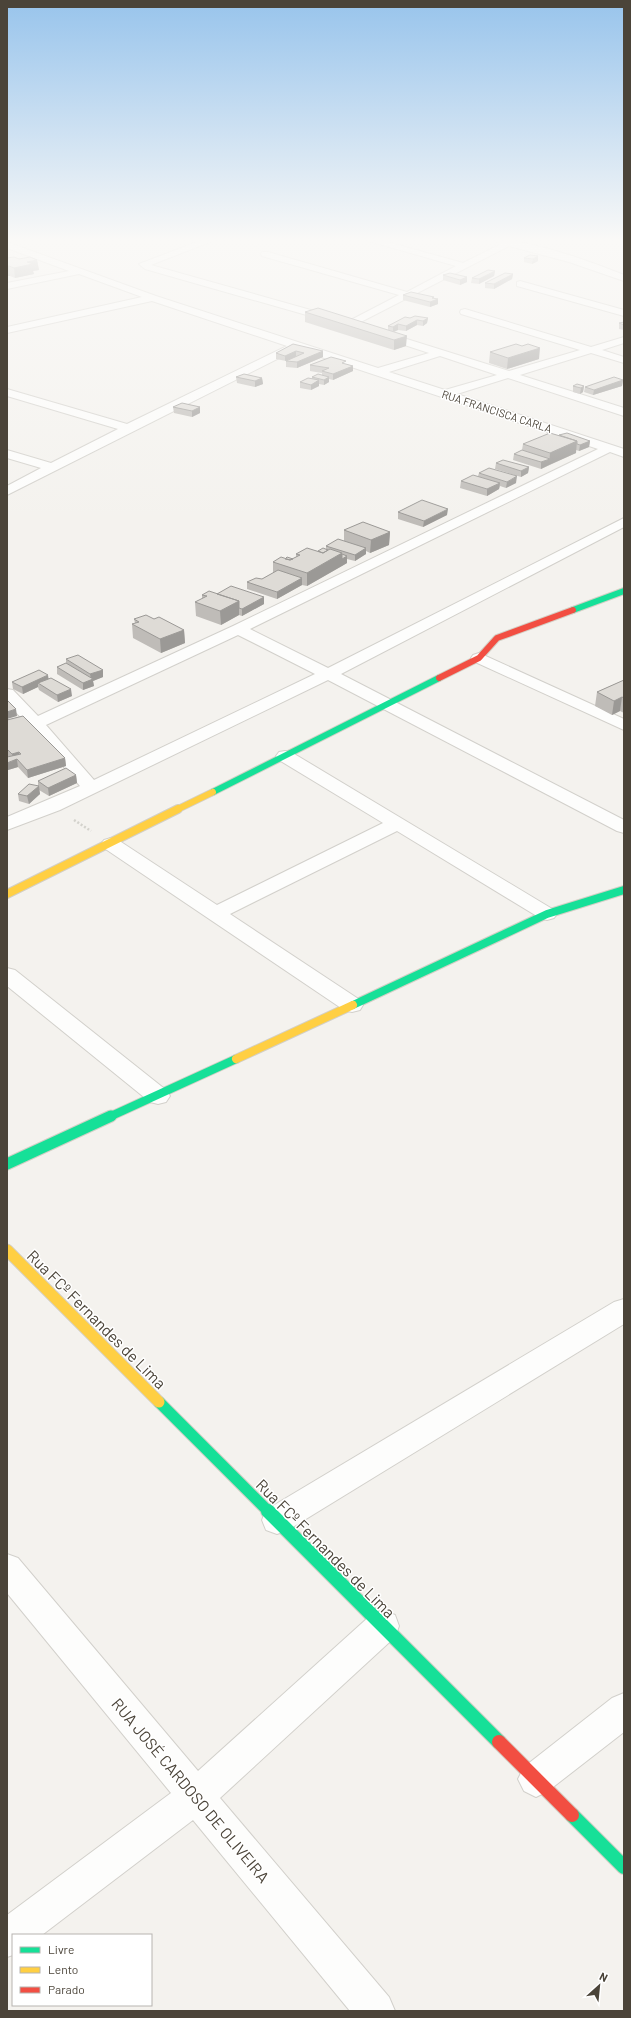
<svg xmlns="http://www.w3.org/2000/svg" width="631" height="2018" viewBox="0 0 631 2018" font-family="Barlow,sans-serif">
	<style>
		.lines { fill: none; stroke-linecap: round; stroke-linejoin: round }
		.street-casing { stroke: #d2d0cb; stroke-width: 2 }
		.fast-far3-casing { stroke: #d3cfc5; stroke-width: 8 }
		.fast-far2-casing { stroke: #d3cfc5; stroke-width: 10 }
		.fast-far1-casing { stroke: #d3cfc5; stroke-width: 13 }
		.fast-casing { stroke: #d3cfc5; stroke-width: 16 }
		.slow-far2-casing { stroke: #d3cfc5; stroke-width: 8 }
		.slow-far1-casing { stroke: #d3cfc5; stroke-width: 10 }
		.slow-casing { stroke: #d3cfc5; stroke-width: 13 }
		.jam-far1-casing { stroke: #d3cfc5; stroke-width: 8 }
		.jam-casing { stroke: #d3cfc5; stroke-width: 16 }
		.path { stroke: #d3d2cc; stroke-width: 2.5; stroke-dasharray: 2 2; stroke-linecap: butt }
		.street { fill: #fdfdfc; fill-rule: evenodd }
		.fast-far3 { stroke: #16e098; stroke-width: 6 }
		.fast-far2 { stroke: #16e098; stroke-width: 8 }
		.fast-far1 { stroke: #16e098; stroke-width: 11 }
		.fast { stroke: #16e098; stroke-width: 14 }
		.slow-far2 { stroke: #ffcf43; stroke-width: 6 }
		.slow-far1 { stroke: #ffcf43; stroke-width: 8 }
		.slow { stroke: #ffcf43; stroke-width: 11 }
		.jam-far1 { stroke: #f24e42; stroke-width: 6 }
		.jam { stroke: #f24e42; stroke-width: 14 }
		.wall { fill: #bfbcb8 }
		.shaded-wall { fill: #9b9996 }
		.building { fill: #dedbd6; stroke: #9b9996 }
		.labels { text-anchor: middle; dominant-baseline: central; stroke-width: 3; stroke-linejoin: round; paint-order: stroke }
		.far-street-label { font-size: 11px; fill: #4b4439; stroke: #fff }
		.near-street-label { font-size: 16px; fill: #4b4439; stroke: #fff }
	</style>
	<rect width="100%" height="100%" fill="#f4f2ee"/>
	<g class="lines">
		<!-- street casing -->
		<g class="street-casing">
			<path id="street" d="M202 240H215L151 265 339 318 340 320 339 322H331L145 269 139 264Z
				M365 240H380L463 263 501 244 495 240C532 240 589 261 624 275V281L569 262 509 246 351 327 346 324 347 322 399 295 262 256 261 254 262 252H268L407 292 456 266Z
				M7 242 156 296 378 368 429 353 374 335 373 333 374 331 378 330 509 371 580 350 461 314 460 312 461 310 465 309 591 347 624 337V343L602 350 624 357V363L591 353 520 375 624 408V416L508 378 457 394 624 449V457L610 452 250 629 328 668 624 518V527L341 674 624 820V833L617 831 328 680 60 810 7 830V817L80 786 30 727 7 703V689L13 690 38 716 233 626 598 449 297 349 7 495V486L41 468 7 458V450L51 463 118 429 7 396V389L127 424 287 346 152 301 7 333V327L142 297 79 274 7 289V283L69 271 7 248ZM440 356 497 375 445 390 389 372ZM238 635 315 674 94 780 46 725Z
				M520 281 624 310V316L517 286V282Z
				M479 653 624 719V730L473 661 471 658 473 655Z
				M285 751 291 752 554 910 557 914 554 918 547 920 540 918 397 831 230 914 360 1000 363 1005 360 1010 352 1012 344 1010 104 848 101 844 104 840 111 838 118 840 217 905 383 823 279 760 276 756 279 752Z
				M7 968 15 970 166 1090 170 1096 166 1102 158 1104 150 1102 7 986Z
				M624 1299V1324L288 1530 277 1534 266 1530 262 1520 266 1510 614 1302Z
				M7 1554 18 1558 198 1771 371 1615 383 1610 395 1615 399 1626 395 1637 220 1798 389 1997 395 2011H350L193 1820 42 1935H13V1955L7 1957V1915L171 1793 7 1593Z
				M624 1693V1732L548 1791 536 1797 524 1791 518 1779 524 1767 612 1698Z"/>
		</g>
		<!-- fast-far3 casing -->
		<g class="fast-far3-casing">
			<path id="fast-far3" d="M573 610 624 591
				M213 792 439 678"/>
		</g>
		<!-- fast-far2 casing -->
		<g class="fast-far2-casing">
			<path id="fast-far2" d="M353 1005 547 914 624 890
				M109 1117 236 1059"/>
		</g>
		<!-- fast-far1 casing -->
		<g class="fast-far1-casing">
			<path id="fast-far1" d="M7 1164 111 1116
				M159 1402 269 1512"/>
		</g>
		<!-- fast casing -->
		<g class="fast-casing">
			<path id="fast" d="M268 1511 499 1742
				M572 1815 624 1867"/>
		</g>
		<!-- slow-far2 casing -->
		<g class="slow-far2-casing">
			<path id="slow-far2" d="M176 810 213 792"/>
		</g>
		<!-- slow-far1 casing -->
		<g class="slow-far1-casing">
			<path id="slow-far1" d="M7 894 178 809
				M236 1059 353 1005"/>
		</g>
		<!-- slow casing -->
		<g class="slow-casing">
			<path id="slow" d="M7 1250 159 1402"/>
		</g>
		<!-- jam-far1 casing -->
		<g class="jam-far1-casing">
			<path id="jam-far1" d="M439 678 479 658 497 638 573 610"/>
		</g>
		<!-- jam casing -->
		<g class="jam-casing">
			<path id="jam" d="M499 1742 572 1815"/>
		</g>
		<!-- path -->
		<path class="path" d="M74 820 91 831"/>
		<!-- street -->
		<use href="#street" class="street"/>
		<!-- fast-far3 -->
		<use href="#fast-far3" class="fast-far3"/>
		<!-- fast-far2 -->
		<use href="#fast-far2" class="fast-far2"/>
		<!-- fast-far1 -->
		<use href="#fast-far1" class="fast-far1"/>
		<!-- fast -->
		<use href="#fast" class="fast"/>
		<!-- slow-far2 -->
		<use href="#slow-far2" class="slow-far2"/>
		<!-- slow-far1 -->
		<use href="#slow-far1" class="slow-far1"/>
		<!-- slow -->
		<use href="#slow" class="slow"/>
		<!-- jam-far1 -->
		<use href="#jam-far1" class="jam-far1"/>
		<!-- jam -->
		<use href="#jam" class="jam"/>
	</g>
	<!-- wall -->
	<path class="wall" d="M538 256V261L532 264 524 262V258Z
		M7 258 37 260 39 270 33 271 34 274 15 278 10 276Z
		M495 271 494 276 479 284 471 283 472 278Z
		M450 273 467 282 460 285 443 280V275Z
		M513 274 512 279 494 289 485 288V283Z
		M403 295 434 297 433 298 438 299V304L430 307 403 300Z
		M305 312 388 330V326L410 318H428L427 323 423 326 417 325 406 331 398 330 394 332 406 346 394 350 305 322Z
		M624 322V330L619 329V323Z
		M293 344 323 357 297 368 286 367V361L276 359V353Z
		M522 346 539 359 507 369 489 363 490 352Z
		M346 364 353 371 333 380 329 379V382L324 385 319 384V386L311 390 300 388V382L312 379V377L322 375V373L310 371V365Z
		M236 377 262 378 263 384 255 387 237 383Z
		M623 380 622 386 593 395 584 392 585 387Z
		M573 386H584L583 392 580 394 573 392Z
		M173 407H200V413L192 417 174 413Z
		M559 435 590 441 589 447 579 451 576 450V453L541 469 513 460 514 454 522 450 523 444Z
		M496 463 529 467 528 473 521 477 495 469Z
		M479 473 516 483 506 488 500 486 499 489 487 496 460 488 461 481 478 476Z
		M398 512 447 515 423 527 398 519Z
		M344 530 390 532 389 545 370 553 366 551V554L355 561 347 559V563L307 586 302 585 277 599 247 589V582L262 579 273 573V562L285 559H293L296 557V554L318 551 326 549V546L344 541Z
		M217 594 264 597V604L242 616 239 615 221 625 196 616 195 602 202 599V595Z
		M134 619H154L184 630 185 643 161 653 133 638 132 624 135 623Z
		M66 659 103 670V677L93 681 94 686 83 690 57 674V667L66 663Z
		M49 678 72 696 58 702 39 690 38 687 23 694 13 689 12 682Z
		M624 680V713L620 711 612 715 595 706 597 692Z
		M7 720 65 758 66 766 28 778 18 767 8 770 7 769V757H9L7 755Z
		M76 775 77 783 49 796 39 790 40 794 29 804 19 801 18 794 38 786V781Z"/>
	<!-- shaded-wall -->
	<path class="shaded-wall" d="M538 256V261L532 264 533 259Z
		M37 260 39 270 33 271 34 274 15 278 14 268 27 262Z
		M7 266H9L10 276H7Z
		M495 271 494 276 479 284V279Z
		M513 274 512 279 494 289V284Z
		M467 277V282L460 285V280Z
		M434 297 433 301 438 299V304L430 307V302L432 298Z
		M428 318 427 323 423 326V321Z
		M417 320V325L406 331V326Z
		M398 324V330L393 332V327Z
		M407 336 406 346 394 350V340Z
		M540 348 539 359 507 369 508 358Z
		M296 351V357L285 361V356Z
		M323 351V357L297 368V362Z
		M353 366V371L333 380V374Z
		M329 377V382L324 385V380Z
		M262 378 263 384 255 387V381Z
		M319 380V386L311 390V385Z
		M623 380 622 386 593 395 594 390Z
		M584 386 583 392 580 394 581 388Z
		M200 407V413L192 417V411Z
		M577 441 576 453 549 465 550 453Z
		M590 441 589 447 579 451 580 445Z
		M550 459 549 465 541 469V462Z
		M529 467 528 473 521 477V471Z
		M517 476 516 483 506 488 507 482Z
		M500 483 499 489 487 496V489Z
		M448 509 447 515 423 527 424 521Z
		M390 532 389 545 370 553 371 540Z
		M366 548V554L355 561V555Z
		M342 553V566L307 586V573Z
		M347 556V563L342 566V559Z
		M302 578V585L277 599V592Z
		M264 597V604L242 616V609Z
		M239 601V615L221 625 220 611Z
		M184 630 185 643 161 653 160 639Z
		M103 670V677L93 681 94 686 83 690V683L91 680 90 674Z
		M48 675 49 682 38 683V687L23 694 22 687Z
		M71 689 72 696 58 702 57 695Z
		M622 697 620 711 612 715 614 701Z
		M16 709 17 716 7 719V712Z
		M19 752 20 759 17 760 18 767 8 770 7 763 13 761 12 754Z
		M65 758 66 766 28 778 27 770Z
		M76 775 77 783 49 796 48 788Z
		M39 786 40 794 29 804 27 796Z"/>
	<!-- building -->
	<path class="building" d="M530 255 538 256 533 259 524 258Z
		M14 257 19 259 30 257 37 260 27 262 33 264 14 268 9 266H7V258Z
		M488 270 495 271 479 279 472 278Z
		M450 273 467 277 460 280 443 275Z
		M505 273 513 274 494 284 485 283Z
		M411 292 434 297 432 298 438 299 430 302 403 295Z
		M318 308 407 336 394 340 305 312Z
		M415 316 428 318 423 321 417 320 406 326 398 324 393 327 388 326 405 317 410 318Z
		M624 322V325L619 323Z
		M293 344 323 351 297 362 286 361 304 353 296 351 285 356 276 353Z
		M516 344 522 346 528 344 540 348 508 358 490 352Z
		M331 357 346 361 342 363 353 366 333 374 322 371 329 368 310 365Z
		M244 374 262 378 255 381 236 377Z
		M318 374 329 377 324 380 312 377Z
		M614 377 623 380 594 390 585 387Z
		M308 378 319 380 311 385 300 382Z
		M577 384 584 386 581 388 573 386Z
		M182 403 200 407 192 411 173 407Z
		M550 433 577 441 550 453 523 444Z
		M567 433 590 441 580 445 577 444V441L559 435Z
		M522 450 550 459 541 462 514 454Z
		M503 460 529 467 521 471 496 463Z
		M489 468 517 476 507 482 479 473Z
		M473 475 500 483 487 489 461 481Z
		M422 500 448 509 424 521 398 512Z
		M363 522 390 532 371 540 344 530Z
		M338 539 366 548 355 555 326 546Z
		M307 548 323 553 330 549 342 553 307 573 273 562 281 557 290 560 300 555 296 554Z
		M323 548 328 550 323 553 318 551Z
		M342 554 347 556 342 559Z
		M287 557 293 559 290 560 285 559Z
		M278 570 302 578 277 592 247 582 256 578 262 579Z
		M231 586 264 597 242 609 239 608V601L217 594Z
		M209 591 239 601 220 611 195 602 207 596 202 595Z
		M146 615 154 619 159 617 184 630 160 639 132 624 139 622 134 619Z
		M78 655 103 670 90 674 66 659Z
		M66 663 93 679 83 683 57 667Z
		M39 670 48 675 22 687 12 682Z
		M51 678 71 689 57 695 38 683Z
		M624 680V698L622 697 614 701 597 692Z
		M7 700 16 709 7 712Z
		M23 716 65 758 27 770 17 759 7 763V757L21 754 19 752 12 754 7 749V720Z
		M66 768 76 775 48 788 38 781Z
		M29 784 39 786 27 796 18 794Z"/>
	<!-- sky -->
	<linearGradient id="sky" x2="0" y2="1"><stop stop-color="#98c4ec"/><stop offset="0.46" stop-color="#faf9f7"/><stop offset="1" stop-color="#faf9f7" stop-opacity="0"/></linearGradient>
	<rect width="631" height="523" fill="url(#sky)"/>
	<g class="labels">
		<!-- far-street labels -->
		<g class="far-street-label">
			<text transform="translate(497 411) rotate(18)">RUA FRANCISCA CARLA</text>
		</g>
		<!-- near-street labels -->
		<g class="near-street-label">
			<text transform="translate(97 1319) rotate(45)">Rua FCº Fernandes de Lima</text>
			<text transform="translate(326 1548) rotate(45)">Rua FCº Fernandes de Lima</text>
			<text transform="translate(191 1790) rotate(50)">RUA JOSÉ CARDOSO DE OLIVEIRA</text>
		</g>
	</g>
	<!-- border -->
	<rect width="631" height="2018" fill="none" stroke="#4b4439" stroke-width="16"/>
	<!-- legend -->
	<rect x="12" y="1934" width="140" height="72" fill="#ffffff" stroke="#b7b4b0"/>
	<rect x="20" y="1947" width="20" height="6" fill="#16e098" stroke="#b7b4b0"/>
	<text x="48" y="1954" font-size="12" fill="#4b4439">Livre</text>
	<rect x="20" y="1967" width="20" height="6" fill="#ffcf43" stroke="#b7b4b0"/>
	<text x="48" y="1974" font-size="12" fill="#4b4439">Lento</text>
	<rect x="20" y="1987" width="20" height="6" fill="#f24e42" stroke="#b7b4b0"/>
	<text x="48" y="1994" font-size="12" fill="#4b4439">Parado</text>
	<!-- north arrow -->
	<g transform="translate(599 1986) rotate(27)" stroke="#ffffff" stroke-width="3" paint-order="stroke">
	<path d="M0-3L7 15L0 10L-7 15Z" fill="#4b4439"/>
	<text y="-6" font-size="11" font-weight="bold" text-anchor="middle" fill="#4b4439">N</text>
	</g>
</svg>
